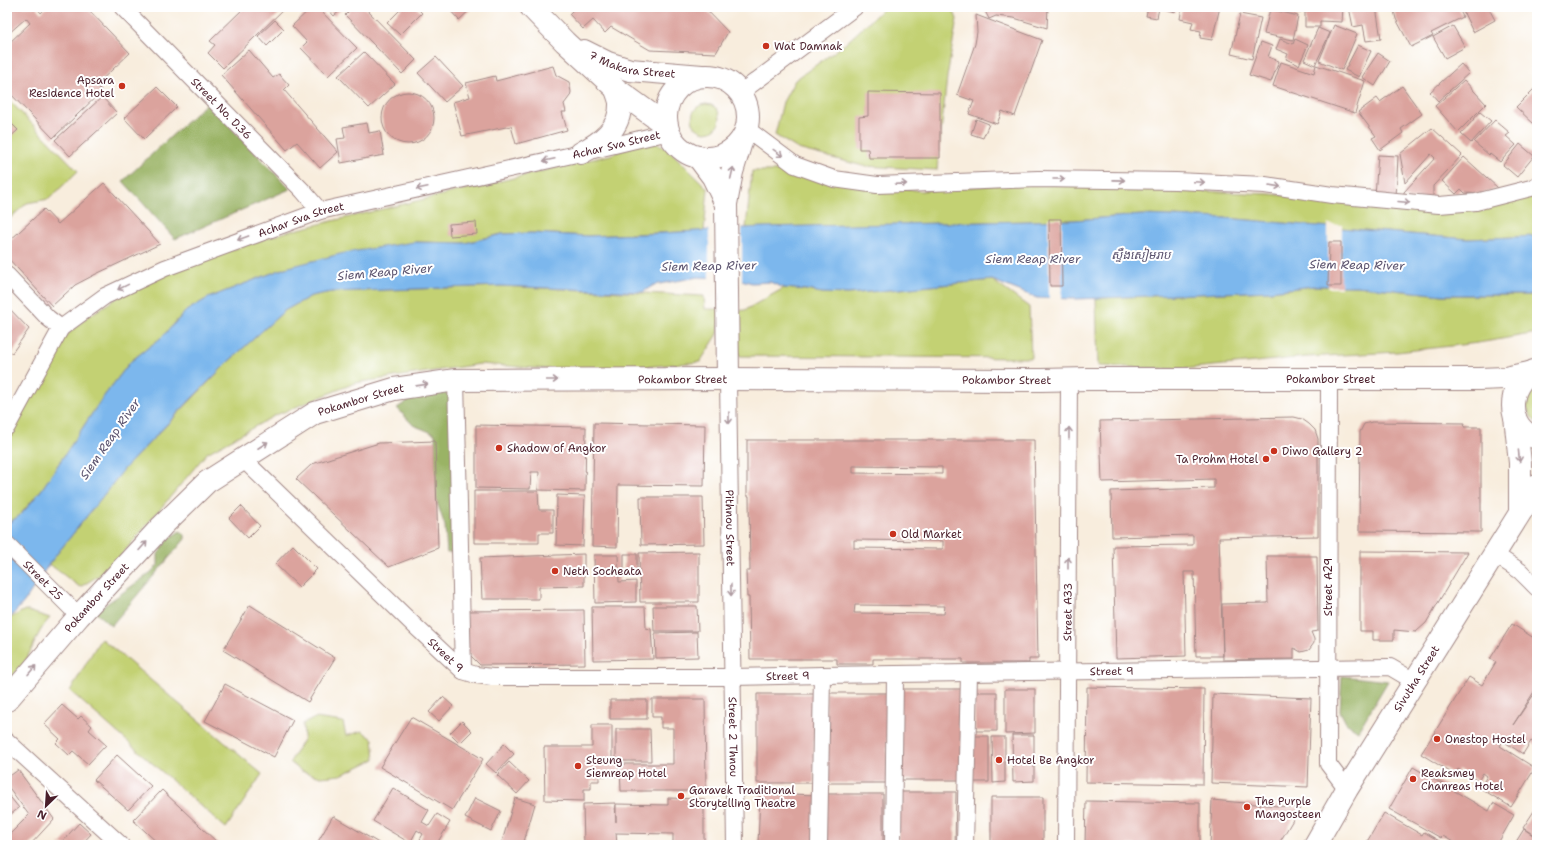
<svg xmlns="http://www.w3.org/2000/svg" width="1544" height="852" viewBox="0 0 1544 852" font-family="'Shantell Sans','Noto Sans Khmer',sans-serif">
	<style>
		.green { fill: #c3d173; stroke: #86784f }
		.forest { fill: #9ab365; stroke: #726948 }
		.water { fill: #7cb7ed; stroke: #636b8c }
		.pier { fill: #f8eddd }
		.building { fill: #dba39d; fill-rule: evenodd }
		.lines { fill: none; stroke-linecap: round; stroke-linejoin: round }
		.street-casing { stroke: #a18684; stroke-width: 18 }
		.secondary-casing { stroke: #a18684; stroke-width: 24 }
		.street { stroke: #fff; stroke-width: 16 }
		.secondary { stroke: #fff; stroke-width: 22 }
		.oneway { stroke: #ae9aa0 }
		.poi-dot { fill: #c8321e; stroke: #fff; stroke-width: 1.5 }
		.labels { text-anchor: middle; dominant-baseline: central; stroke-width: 4; stroke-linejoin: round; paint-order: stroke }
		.poi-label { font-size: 11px; fill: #4a1f2b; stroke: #fff; text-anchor: start }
		.street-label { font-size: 11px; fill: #4a1f2b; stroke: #fff }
		.water-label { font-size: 12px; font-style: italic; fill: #5c546f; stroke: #fff }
	</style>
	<rect width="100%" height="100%" fill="#fff"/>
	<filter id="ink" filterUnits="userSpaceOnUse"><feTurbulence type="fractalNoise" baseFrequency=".025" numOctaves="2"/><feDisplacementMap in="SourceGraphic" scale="8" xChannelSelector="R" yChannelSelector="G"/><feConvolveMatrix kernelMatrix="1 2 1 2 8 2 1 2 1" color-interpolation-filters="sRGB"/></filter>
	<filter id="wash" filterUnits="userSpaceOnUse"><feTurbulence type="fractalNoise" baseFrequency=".012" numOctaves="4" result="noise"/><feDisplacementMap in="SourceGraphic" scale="16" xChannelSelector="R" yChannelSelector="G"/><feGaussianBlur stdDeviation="0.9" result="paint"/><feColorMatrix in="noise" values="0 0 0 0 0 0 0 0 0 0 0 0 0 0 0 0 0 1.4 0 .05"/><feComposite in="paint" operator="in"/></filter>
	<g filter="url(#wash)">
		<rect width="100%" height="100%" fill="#f8eddd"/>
		<!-- green -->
		<path class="green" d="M885 7H952L957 19 947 77 937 170 863 166 798 149 775 135 783 102 795 80 845 44Z
			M7 98 78 171 49 199 27 203 7 221Z
			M692 118a14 14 0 1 1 28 0a14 14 0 1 1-28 0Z
			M655 142 668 149 708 189 704 231 588 236 532 233 502 234 465 243 416 242 285 268 208 298 186 311 162 337 131 361 101 400 42 489 19 516 9 522 7 520V441L58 343 87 317 136 286 201 260 286 232 610 155 637 144Z
			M752 171H797L921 191 1034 182 1130 188 1270 194 1367 205 1537 193V236L1468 239 1225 218 1142 215 1074 220 746 228Z
			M992 280 1029 307 1031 358 739 356 735 311 745 310 784 288 806 290 822 293 848 294Z
			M501 286 704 296 705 309H722L718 334 700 362 644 367 561 370 480 364 355 383 276 415 207 453 110 569 80 587 49 564 125 468 228 362 284 311 311 296 331 292Z
			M1314 286H1357L1443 295H1537V333L1478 343 1397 352 1307 357 1182 369 1098 366 1096 298 1270 291Z
			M1537 385V423C1524 412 1522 395 1537 385Z
			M25 610 50 618C39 629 35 643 28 656 23 666 15 673 7 680V621L12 617Z
			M101 638 262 774 226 828 70 691Z
			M315 718 343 722 346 736 362 731 373 739 375 759 341 775 321 777 301 771 290 762 304 738 303 724Z"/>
		<!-- forest -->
		<path class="forest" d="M207 103 290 189 175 239 123 181Z
			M452 388 456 552 447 553 445 526 436 499 435 434 413 425 397 408 422 392Z
			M180 531 185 535V539L111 626 95 612 149 574 158 565V554L168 539Z
			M1342 676 1388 681 1358 731 1346 723 1340 711Z"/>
		<!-- water -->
		<path class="water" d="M1142 215 1225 218 1468 239 1537 236V295H1443L1357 286H1314L1270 291 1076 299 1037 298 992 280 848 294 822 293 806 290 784 288 770 282 752 283 738 279 698 277 654 285 643 292 501 286 331 292 311 296 284 311 228 362 195 395 125 468 49 564 24 602 7 621V524L19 516 25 510 42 489 101 400 131 361 162 337 186 311 208 298 285 268 344 253 414 242 465 243 502 234 532 233 588 236 663 233 761 227 1074 220Z"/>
		<!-- pier -->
		<path class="pier" d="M1048 218H1062V301L1049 300Z
			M1328 224 1342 225 1341 288H1328Z
			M742 226V282L709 280V228Z"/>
		<g id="blocks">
			<!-- building -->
			<path class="building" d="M8 7H36L41 13 47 7H86L130 53 96 85 102 91 53 138 7 90V45L30 23 26 18 7 35Z
				M245 7H286L223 68 208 53 215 45 210 41Z
				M312 7H317L357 48 328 76 301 48 307 42 292 26Z
				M326 7H344L334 16Z
				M353 7H364L416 60 402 74 345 15Z
				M403 7H416L422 13 400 35 387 23Z
				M447 7H473L459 20Z
				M576 7H666L673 11 676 7H704L728 32 716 53 650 50 611 27 605 33 593 20 583 29 569 14Z
				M983 7H1048L1047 28 1014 18 996 16 989 19Z
				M1148 7H1176L1175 12 1159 8 1157 18 1146 16Z
				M1182 7H1220L1212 40 1200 38 1201 31 1191 29 1193 22 1180 19Z
				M1274 7H1301L1300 13 1273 9Z
				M1305 7H1343L1342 22 1320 21V27H1305Z
				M1349 7H1376L1381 39 1366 41 1363 25 1353 27Z
				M1393 7H1458L1463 17 1431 33 1433 36 1411 47 1396 19Z
				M1461 7H1488L1495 20 1473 32Z
				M1270 9 1298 16 1293 40 1264 34Z
				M1240 14 1261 18 1252 59 1231 54Z
				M976 15 1042 40 1015 116 1002 111 997 124 969 114 974 101 957 95 975 44 977 32Z
				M275 20 284 29 267 46 258 36Z
				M1334 25 1357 34 1342 70 1319 61Z
				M1453 26 1465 47 1445 58 1433 37Z
				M1318 28 1330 33 1315 65 1304 60Z
				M1280 39 1293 44 1295 39 1308 45 1299 65 1286 59 1288 54 1276 49Z
				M1261 42 1272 46 1268 57 1279 61 1271 82 1249 75Z
				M1358 45 1371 51 1359 77 1345 70Z
				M249 50 273 78 279 74 289 85 284 90 338 152 320 168 297 142 287 150 221 75Z
				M364 52 395 84 369 108 338 76Z
				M1378 53 1390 61 1375 86 1362 77Z
				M436 57 463 86 445 102 418 73Z
				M1281 62 1314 73 1316 65 1365 81 1355 113 1273 86Z
				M1461 64 1469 73 1438 101 1430 92Z
				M553 66 556 75 569 82 571 92 570 96 564 104 566 112H562L567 130 516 144 511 126 462 136 453 102 470 97 466 83 495 76 496 81Z
				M1464 80 1486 104 1458 132 1435 106Z
				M1402 86 1422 114 1401 129 1403 133 1380 150 1372 138 1376 136 1358 112 1377 98 1380 102Z
				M1537 86V127L1516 107Z
				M157 87 177 107 144 139 124 118Z
				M868 92 940 93V158H869L868 149H859V117L868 116Z
				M382 118a26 26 0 1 1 52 0a26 26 0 1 1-52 0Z
				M102 97 117 113 70 156 55 140Z
				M1480 112 1491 121 1471 143 1461 134Z
				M7 119 18 130 7 140Z
				M976 119 989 124 983 138 971 134Z
				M1495 120 1510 133 1506 136 1516 145 1500 162 1490 154 1489 155 1474 142Z
				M367 123 369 133 380 131 384 155 341 163 337 139 345 138 343 127Z
				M1432 128 1462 155 1433 186V199L1404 198V192L1435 158 1431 154 1405 183 1400 154Z
				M1520 144 1534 156 1517 177 1503 165Z
				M1378 155 1398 156 1396 197 1375 196Z
				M1464 157 1498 188 1482 194 1465 193 1461 189 1456 194 1442 181Z
				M104 183 160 244 96 274 75 285 52 306 7 257V243L44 209 58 224Z
				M1049 219H1061L1062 286H1050Z
				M476 222 477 234 450 236 449 224Z
				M1329 242H1341V286H1328Z
				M7 306 29 329 12 353 7 349Z
				M1294 417 1302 419 1309 424 1315 430 1318 439V536L1219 538 1223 656H1196L1194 572H1184L1186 656 1116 658 1113 546 1193 545V535L1112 537 1111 491 1214 488V479L1102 482 1100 421Z
				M1372 422 1465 423 1464 427H1481V532L1359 531 1360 432 1364 424Z
				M594 423 705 425 704 486 618 485 617 547 592 546Z
				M476 425 586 427 585 491 538 490 539 472H531L530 489 476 488Z
				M747 440H1034L1038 659H1029V663H963V659H873V664H837V659H750L749 597H747L746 571H750L749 496H747ZM853 466 942 467V474L853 473ZM854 540 943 541V549L854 548ZM855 605 945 606 944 614 854 613Z
				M435 441 438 548 389 567 296 479 312 464 379 443Z
				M474 491H538L539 510H553V533H539V543H474Z
				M557 495 585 496 583 546 556 545Z
				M640 497H703L704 544 641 545Z
				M241 506 260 526 248 538 229 518Z
				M293 545 317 569 299 587 275 564Z
				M1360 551 1468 552 1426 623 1416 632 1394 630V640H1373V631H1360Z
				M699 552V602H640L639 553Z
				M584 554V586L539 587V599H482L480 558Z
				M624 554H637V574H624Z
				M594 555H618L619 582 636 581V602L595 603Z
				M1267 556H1317L1318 631 1311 632 1314 639V643L1309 650 1301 652 1294 648V659L1223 660 1222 604 1268 603Z
				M250 605 335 658 308 702 223 650Z
				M653 606H697L698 631H654Z
				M592 607H645L646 628 651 629 653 659 593 660Z
				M584 610 585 664 480 665 466 651V611Z
				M1512 624 1537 640V687L1513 725 1537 690V745L1531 741 1523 754 1503 741 1500 746 1535 768 1511 807 1480 788 1487 776 1483 773 1478 781 1458 769 1455 775 1421 754 1469 677 1482 685 1496 662 1490 659Z
				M697 632 698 657 656 658 655 633Z
				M225 684 293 720 274 757 205 721Z
				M1087 687 1204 689 1203 784 1086 782Z
				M900 689H963V780H901Z
				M1005 689H1035V733L1005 734Z
				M974 692H997V731H975Z
				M826 693H887V783H826Z
				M757 694H814V783H757Z
				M1213 694 1311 698 1308 787 1211 783Z
				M443 697 453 706 439 721 429 712Z
				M652 699H705L706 791H621L620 764H673V728H661V717H652Z
				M610 700H647V719H610Z
				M62 705 78 719 81 716 92 726 89 730 106 745 88 764 73 751 69 755 56 743 60 739 44 724Z
				M411 717 483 759 452 810 380 767Z
				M462 721 472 731 460 743 450 733Z
				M592 725H612V762H619V776H599V781H591V789H584V801L545 800 544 747H592Z
				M616 729H650L651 761H616Z
				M1012 735H1034V781L1013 782Z
				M973 736H989V782H973Z
				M992 737H1005V782L993 783Z
				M504 744 514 754 496 773 486 764Z
				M117 755 151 786 128 810 94 780Z
				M509 762 529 781 517 794 497 775Z
				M1413 767 1489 811 1493 803 1514 815 1497 845H1458L1443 836 1441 838 1389 809Z
				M18 770 54 819 30 845H7V837L29 815 7 785V778Z
				M393 788 429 810 422 822 429 826 437 814 450 822 436 845H417L423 834 417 830 410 843 373 821Z
				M162 790 220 845H160L133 820Z
				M898 792H956L955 845H898Z
				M7 793 19 808 7 817Z
				M760 793 818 795 817 845H758Z
				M824 794H883V845H824Z
				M991 797H1043V845H991Z
				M475 798 501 811 491 831 465 818Z
				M515 798 535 804 523 845H501Z
				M668 798 704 799V845H673V834L616 833 617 845H584L583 804 615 803 616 822V804L668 805Z
				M1212 800 1300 808 1278 845H1210Z
				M1086 801 1200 803V845H1085Z
				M1534 811 1537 813V837L1523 828Z
				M1384 813 1422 835 1424 832 1446 845H1365Z
				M333 816 382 845H316Z
				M79 823 91 834 81 845H59Z
				M1524 829 1537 838V845H1514Z
				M92 841 96 845H88Z"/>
		</g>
	</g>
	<g filter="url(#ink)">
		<use href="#blocks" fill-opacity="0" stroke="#a18684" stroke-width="1"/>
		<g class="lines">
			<!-- street casing -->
			<g class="street-casing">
				<g id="street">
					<path id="s1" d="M122 7 303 191 320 211"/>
					<path d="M740 93 855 7"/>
					<path d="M747 129 795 165 834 179 877 185 1038 179 1176 181 1265 185 1332 195 1439 205 1476 202 1531 188 1537 185"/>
					<path d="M7 275 48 318 61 328"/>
					<path id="s2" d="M728 379 735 845"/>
					<path d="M1329 379 1328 764 1347 789"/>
					<path d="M456 380 463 671"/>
					<path id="s3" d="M7 427 61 328 105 296 165 268 320 211 581 153 669 132"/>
					<path id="s4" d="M243 459 416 627 463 671 476 675 492 677H733L822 675 1390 667 1414 681"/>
					<path id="s5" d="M7 544 79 616"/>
					<path d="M1494 554 1520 571 1537 588"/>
					<path d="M7 741 121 845"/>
					<path d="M819 845 822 675"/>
					<path d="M893 845 895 675"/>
					<path d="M965 845 969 674"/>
					<path id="s6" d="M1066 845 1069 380"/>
				</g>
			</g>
			<!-- secondary casing -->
			<g class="secondary-casing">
				<g id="secondary">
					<path d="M531 7 565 42 616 89 667 126"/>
					<path id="s7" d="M584 51 608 63 630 70 702 76"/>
					<circle cx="707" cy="117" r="41"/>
					<path d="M581 153C600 143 621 129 620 104 620 99 617 94 616 89"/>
					<path d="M698 157 713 177 726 204"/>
					<path d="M1534 371C1506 384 1505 429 1537 438"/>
					<path d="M728 379 726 204 732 172 741 142"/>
					<path d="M1515 417 1520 463V512"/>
					<path id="s8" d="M7 700 79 616 162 526 207 482 315 413 394 389 456 380 728 379 1041 380 1088 379H1479L1505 378 1529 373"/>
					<path id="s9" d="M1315 845 1347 789 1537 486"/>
				</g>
			</g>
			<!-- street -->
			<use href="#street" class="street"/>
			<!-- secondary -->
			<use href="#secondary" class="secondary"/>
		</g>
		<!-- one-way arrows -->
		<defs><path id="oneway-shaft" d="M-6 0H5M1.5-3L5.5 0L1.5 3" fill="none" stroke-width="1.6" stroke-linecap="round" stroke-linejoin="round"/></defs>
		<g class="oneway">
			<use href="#oneway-shaft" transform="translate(778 153) rotate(36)"/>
			<use href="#oneway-shaft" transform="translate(549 160) rotate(168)"/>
			<use href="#oneway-shaft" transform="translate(732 173) rotate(-77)"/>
			<use href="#oneway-shaft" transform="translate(1059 179)"/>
			<use href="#oneway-shaft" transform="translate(1119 180) rotate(1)"/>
			<use href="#oneway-shaft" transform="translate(1199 182) rotate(3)"/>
			<use href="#oneway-shaft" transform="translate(901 184) rotate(-2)"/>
			<use href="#oneway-shaft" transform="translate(1275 186) rotate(8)"/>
			<use href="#oneway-shaft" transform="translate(422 188) rotate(168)"/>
			<use href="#oneway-shaft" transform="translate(1404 202) rotate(5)"/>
			<use href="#oneway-shaft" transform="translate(243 238) rotate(160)"/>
			<use href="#oneway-shaft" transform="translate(123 287) rotate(154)"/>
			<use href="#oneway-shaft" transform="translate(552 380)"/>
			<use href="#oneway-shaft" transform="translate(422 385) rotate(-8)"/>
			<use href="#oneway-shaft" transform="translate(729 418) rotate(89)"/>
			<use href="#oneway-shaft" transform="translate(1069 433) rotate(-90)"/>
			<use href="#oneway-shaft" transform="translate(263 445) rotate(-33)"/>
			<use href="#oneway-shaft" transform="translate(1519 456) rotate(84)"/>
			<use href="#oneway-shaft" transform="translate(143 546) rotate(-48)"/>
			<use href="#oneway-shaft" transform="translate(1068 563) rotate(-90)"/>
			<use href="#oneway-shaft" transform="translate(731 590) rotate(89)"/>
			<use href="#oneway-shaft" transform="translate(32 670) rotate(-49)"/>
		</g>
	</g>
	<!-- markers -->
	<g class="poi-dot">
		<circle cx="766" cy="46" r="4"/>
		<circle cx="122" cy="86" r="4"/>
		<circle cx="499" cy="448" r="4"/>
		<circle cx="1274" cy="451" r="4"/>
		<circle cx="1266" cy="459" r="4"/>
		<circle cx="893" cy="534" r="4"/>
		<circle cx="555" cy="571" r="4"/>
		<circle cx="1437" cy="739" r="4"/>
		<circle cx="999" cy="760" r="4"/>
		<circle cx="578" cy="766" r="4"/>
		<circle cx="1413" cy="779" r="4"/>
		<circle cx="681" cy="796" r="4"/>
		<circle cx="1247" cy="807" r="4"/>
	</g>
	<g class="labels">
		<!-- poi labels -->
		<g class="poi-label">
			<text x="774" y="46">Wat Damnak</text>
			<text x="114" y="80" text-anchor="end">Apsara<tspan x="114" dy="13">Residence Hotel</tspan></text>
			<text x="507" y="448">Shadow of Angkor</text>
			<text x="1282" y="451">Diwo Gallery 2</text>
			<text x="1258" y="459" text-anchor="end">Ta Prohm Hotel</text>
			<text x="901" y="534">Old Market</text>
			<text x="563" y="571">Neth Socheata</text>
			<text x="1445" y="739">Onestop Hostel</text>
			<text x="586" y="760">Steung<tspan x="586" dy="13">Siemreap Hotel</tspan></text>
			<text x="1007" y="760">Hotel Be Angkor</text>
			<text x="1421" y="773">Reaksmey<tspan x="1421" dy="13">Chanreas Hotel</tspan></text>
			<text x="689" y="790">Garavek Traditional<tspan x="689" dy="13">Storytelling Theatre</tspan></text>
			<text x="1255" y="801">The Purple<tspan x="1255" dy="13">Mangosteen</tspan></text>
		</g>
		<!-- street labels -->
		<g class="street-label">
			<text stroke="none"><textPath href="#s7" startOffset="51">7 Makara Street</textPath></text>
			<text stroke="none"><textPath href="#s1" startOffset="142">Street No. D.36</textPath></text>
			<text stroke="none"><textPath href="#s3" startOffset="702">Achar Sva Street</textPath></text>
			<text stroke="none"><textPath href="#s3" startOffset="378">Achar Sva Street</textPath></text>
			<text stroke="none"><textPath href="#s8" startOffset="1444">Pokambor Street</textPath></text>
			<text stroke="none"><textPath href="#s8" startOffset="796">Pokambor Street</textPath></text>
			<text stroke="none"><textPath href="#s8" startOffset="1120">Pokambor Street</textPath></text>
			<text stroke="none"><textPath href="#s8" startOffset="472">Pokambor Street</textPath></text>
			<text stroke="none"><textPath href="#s2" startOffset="149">Pithnou Street</textPath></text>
			<text stroke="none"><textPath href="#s5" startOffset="51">Street 25</textPath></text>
			<text transform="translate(1328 587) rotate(-90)">Street A29</text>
			<text stroke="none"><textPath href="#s8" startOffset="136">Pokambor Street</textPath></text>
			<text stroke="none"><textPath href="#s6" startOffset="233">Street A33</textPath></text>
			<text stroke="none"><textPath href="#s4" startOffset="282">Street 9</textPath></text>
			<text stroke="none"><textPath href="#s4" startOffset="955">Street 9</textPath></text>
			<text stroke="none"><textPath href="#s4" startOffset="631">Street 9</textPath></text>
			<text stroke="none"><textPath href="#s9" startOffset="195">Sivutha Street</textPath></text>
			<text stroke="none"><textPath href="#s2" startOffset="358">Street 2 Thnou</textPath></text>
		</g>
		<!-- water labels -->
		<g class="water-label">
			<text x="1141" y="255">ស្ទឹងសៀមរាប</text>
			<text x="1033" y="259">Siem Reap River</text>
			<text transform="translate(1357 265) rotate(1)">Siem Reap River</text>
			<text transform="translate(709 266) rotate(-1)">Siem Reap River</text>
			<text transform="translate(385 272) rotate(-5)">Siem Reap River</text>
			<text transform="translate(110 439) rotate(-55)">Siem Reap River</text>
		</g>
	</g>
	<!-- margin -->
	<rect width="1544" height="852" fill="none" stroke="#fff" stroke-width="24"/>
	<!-- north arrow -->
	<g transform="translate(46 806) rotate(205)" stroke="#ffffff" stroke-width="3" paint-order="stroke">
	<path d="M0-3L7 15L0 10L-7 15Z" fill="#4a1f2b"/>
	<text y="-6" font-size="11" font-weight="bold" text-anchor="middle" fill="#4a1f2b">N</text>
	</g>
</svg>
